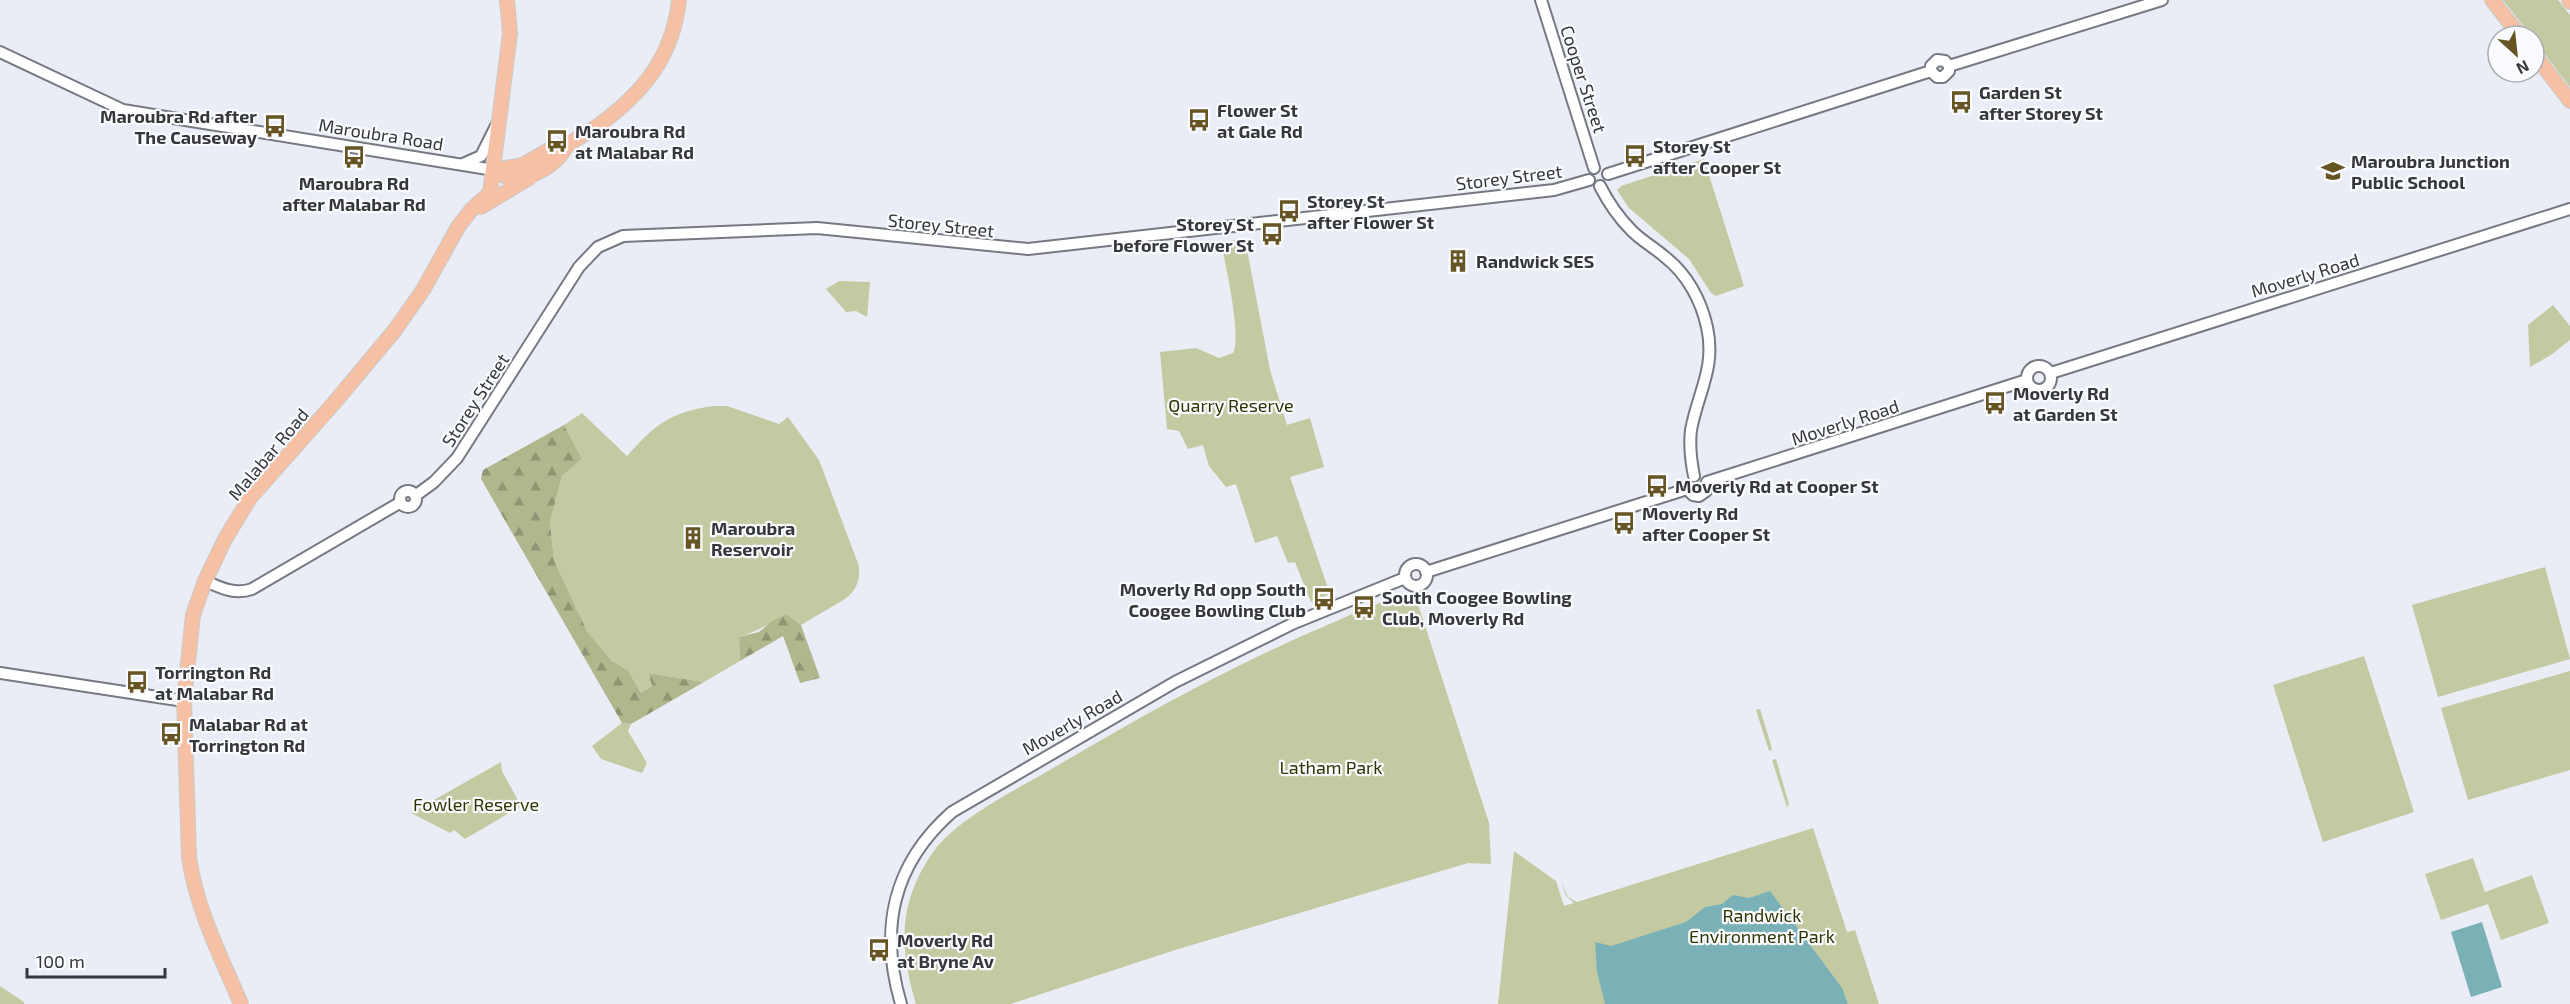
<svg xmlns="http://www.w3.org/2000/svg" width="2570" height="1004" viewBox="0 0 2570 1004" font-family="'Exo 2',sans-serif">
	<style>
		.green { fill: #c3caa1 }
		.forest { fill: url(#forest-firs) }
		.water { fill: #79b1b7 }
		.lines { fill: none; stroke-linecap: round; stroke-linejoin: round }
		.minor-casing { stroke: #767981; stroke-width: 14 }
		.major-casing { stroke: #cacbcc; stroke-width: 16 }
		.minor { stroke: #fff; stroke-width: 10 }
		.major { stroke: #f5c0a3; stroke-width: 14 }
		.labels { text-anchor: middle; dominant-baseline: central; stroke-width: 4.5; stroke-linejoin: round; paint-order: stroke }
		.street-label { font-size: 18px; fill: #35373a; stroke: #f9fbfe }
		.poi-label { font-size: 18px; font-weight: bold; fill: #35373a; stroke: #f9fbfe; text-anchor: start }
		.park-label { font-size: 18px; fill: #2f3400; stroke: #f9fbfe }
	</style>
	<defs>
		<pattern id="forest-firs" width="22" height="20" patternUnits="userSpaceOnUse" patternTransform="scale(1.5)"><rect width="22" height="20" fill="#b0b78d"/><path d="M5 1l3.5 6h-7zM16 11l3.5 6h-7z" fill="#909674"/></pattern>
	</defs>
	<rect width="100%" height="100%" fill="#eaedf6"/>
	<!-- green -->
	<path class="green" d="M2503 0H2558L2570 15V87L2534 40V36H2531Z
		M1704 159 1744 286 1716 296 1711 293 1689 259 1629 208 1617 190 1621 186Z
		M1245 239 1270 370 1287 425 1310 418 1324 467 1290 477 1330 594 1311 602 1295 562 1288 563 1277 536 1255 543 1236 484 1226 487 1209 466 1203 445 1188 449 1179 431 1167 429 1160 352 1196 348 1219 358 1233 353C1242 335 1225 264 1221 242Z
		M839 281 870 282 867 317 856 311 846 312 826 289Z
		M2553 305 2570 326V340L2551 355 2530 367 2528 325Z
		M713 406H727L779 424 788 417 819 460 859 566C860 580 857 590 845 599L801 625 787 614C769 623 759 631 739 637L740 661 704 682 650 673 652 686 641 693 628 670 612 661 587 631 554 560 550 522 562 476 582 459 564 425 582 413 627 456C656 424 668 413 713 406Z
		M2545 567 2570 659 2438 697 2412 605Z
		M1411 597 1417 601 1489 823 1491 864 1468 863 1175 950 1011 1004H916C899 947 898 903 933 852 956 819 1019 788 1055 767 1143 715 1231 666 1325 626 1352 615 1381 598 1411 597Z
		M2364 656 2414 812 2323 842 2273 685Z
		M2570 671V770L2468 800 2441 708Z
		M1760 709 1771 745 1772 750 1769 751 1756 710Z
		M622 723 631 724 628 731 647 763 642 773 601 759 592 746Z
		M1776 759 1789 804 1787 807 1772 760Z
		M501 762 502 771 521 806 465 839 454 830 450 833 411 813Z
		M1813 828 1847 932 1855 930 1879 1004H1498L1514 851 1556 881 1564 906 1574 903 1566 896 1561 882 1568 897 1577 902Z
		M2473 858 2485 892 2532 875 2549 923 2501 940 2488 904 2441 920 2425 874Z
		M0 986 24 1002V1004H0Z"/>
	<!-- forest -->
	<path class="forest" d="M564 425 582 459 562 476 550 522 554 560 587 631 612 661 628 670 641 693 652 686 649 673 704 682 631 724 622 723 481 479 483 470Z
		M787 614 801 625 820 678 800 683 783 636 740 661 739 637 759 632 772 621Z"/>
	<!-- water -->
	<path class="water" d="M1770 891 1842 988 1848 1004H1605L1597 972 1595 942 1611 946 1686 922 1705 907 1722 904 1733 895 1749 898Z
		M2482 922 2502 987 2471 997 2451 932Z"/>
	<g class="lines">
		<!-- minor casing -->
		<g class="minor-casing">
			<path id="minor" d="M1541 0 1594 168
				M0 52 123 110 494 170
				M1949 66 2162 0
				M1931 71 1937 77H1943L1949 71V66
				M1931 71V66L1937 60 1945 61 1949 66
				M463 164 481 156 496 126
				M1608 174 1931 71
				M1600 186C1608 202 1620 219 1632 231 1642 241 1655 248 1665 257 1687 274 1701 300 1707 327 1716 368 1698 392 1691 430 1689 446 1691 461 1694 476
				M2027 378a12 12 0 1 1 24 0a12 12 0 1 1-24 0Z
				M2051 373 2570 209
				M1707 482 2027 380
				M1687 489 1693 495 1699 496 1706 491 1707 482
				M400 499a8 8 0 1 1 16 0a8 8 0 1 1-16 0Z
				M415 496 434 482 457 458 579 267 598 247 623 236 817 228 1028 249 1554 190 1589 180
				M1405 575a11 11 0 1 1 22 0a11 11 0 1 1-22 0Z
				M1426 572 1687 489
				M205 581C221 588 235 595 252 589L401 502
				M0 673 184 701
				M901 1004C879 929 892 865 952 812L1175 682 1294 623 1405 578"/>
		</g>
		<!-- major casing -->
		<g class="major-casing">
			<path id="major" d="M2492 0 2520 36
				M2569 0 2570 2
				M2534 54 2570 101
				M494 170C499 173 505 177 511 178 527 181 550 168 560 156 564 152 564 148 568 145 578 137 589 132 599 125 644 92 673 56 679 0
				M494 170 523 165 552 148 566 146
				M481 207 529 178
				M241 1004C221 957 196 908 189 857L184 701 193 615 205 581 225 539 250 498 334 403 395 330 423 290 458 227 472 209 490 193 510 33 507 0"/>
		</g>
		<!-- minor -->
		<use href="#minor" class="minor"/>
		<!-- major -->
		<use href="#major" class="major"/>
	</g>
	<!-- icons -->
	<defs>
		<g id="bus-bare" transform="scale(1.8)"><path d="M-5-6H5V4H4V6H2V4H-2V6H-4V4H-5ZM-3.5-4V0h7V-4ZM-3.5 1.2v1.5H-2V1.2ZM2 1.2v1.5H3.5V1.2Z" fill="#652" stroke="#f9fbfe" stroke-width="2.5" paint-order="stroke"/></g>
		<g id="school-bare" transform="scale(1.8)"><path d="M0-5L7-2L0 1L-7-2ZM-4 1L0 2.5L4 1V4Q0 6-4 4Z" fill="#652" stroke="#f9fbfe" stroke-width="2.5" paint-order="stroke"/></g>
		<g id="building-bare" transform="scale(1.8)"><path d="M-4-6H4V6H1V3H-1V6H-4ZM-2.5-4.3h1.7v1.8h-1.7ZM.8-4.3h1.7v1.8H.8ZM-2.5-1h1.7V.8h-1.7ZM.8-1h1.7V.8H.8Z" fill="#652" stroke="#f9fbfe" stroke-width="2.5" paint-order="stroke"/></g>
	</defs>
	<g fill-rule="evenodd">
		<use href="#bus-bare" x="1961" y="102"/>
		<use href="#bus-bare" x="1199" y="120"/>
		<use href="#bus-bare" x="275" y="126"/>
		<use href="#bus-bare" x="557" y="141"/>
		<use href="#bus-bare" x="1635" y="156"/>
		<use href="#bus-bare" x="354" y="157"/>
		<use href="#school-bare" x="2333" y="171"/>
		<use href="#bus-bare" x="1289" y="211"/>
		<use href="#bus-bare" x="1272" y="234"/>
		<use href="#building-bare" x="1458" y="261"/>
		<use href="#bus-bare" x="1995" y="403"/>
		<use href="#bus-bare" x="1657" y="486"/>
		<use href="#bus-bare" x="1624" y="523"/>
		<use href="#building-bare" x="693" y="538"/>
		<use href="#bus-bare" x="1324" y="599"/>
		<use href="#bus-bare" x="1364" y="607"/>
		<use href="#bus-bare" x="137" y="682"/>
		<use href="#bus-bare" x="171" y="734"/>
		<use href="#bus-bare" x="879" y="950"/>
	</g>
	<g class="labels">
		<!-- street labels -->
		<g class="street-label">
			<text transform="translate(1584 79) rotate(72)">Cooper Street</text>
			<text transform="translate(381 134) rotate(9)">Maroubra Road</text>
			<text transform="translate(1509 177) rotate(-7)">Storey Street</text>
			<text transform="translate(941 225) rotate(6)">Storey Street</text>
			<text transform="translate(2305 275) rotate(-17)">Moverly Road</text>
			<text transform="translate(475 400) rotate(-57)">Storey Street</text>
			<text transform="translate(1845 422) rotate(-18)">Moverly Road</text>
			<text transform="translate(268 454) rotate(-50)">Malabar Road</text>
			<text transform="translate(1072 722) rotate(-30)">Moverly Road</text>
		</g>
		<!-- poi labels -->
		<g class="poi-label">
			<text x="1979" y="92">Garden St<tspan x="1979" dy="21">after Storey St</tspan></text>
			<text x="1217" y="110">Flower St<tspan x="1217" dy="21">at Gale Rd</tspan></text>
			<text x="257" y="116" text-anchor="end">Maroubra Rd after<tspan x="257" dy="21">The Causeway</tspan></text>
			<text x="575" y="131">Maroubra Rd<tspan x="575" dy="21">at Malabar Rd</tspan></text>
			<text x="1653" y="146">Storey St<tspan x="1653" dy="21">after Cooper St</tspan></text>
			<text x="2351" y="161">Maroubra Junction<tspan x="2351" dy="21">Public School</tspan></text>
			<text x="354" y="183" text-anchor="middle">Maroubra Rd<tspan x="354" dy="21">after Malabar Rd</tspan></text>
			<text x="1307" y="201">Storey St<tspan x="1307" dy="21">after Flower St</tspan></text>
			<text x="1254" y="224" text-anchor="end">Storey St<tspan x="1254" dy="21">before Flower St</tspan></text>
			<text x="1476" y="261">Randwick SES</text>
			<text x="2013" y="393">Moverly Rd<tspan x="2013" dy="21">at Garden St</tspan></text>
			<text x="1675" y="486">Moverly Rd at Cooper St</text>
			<text x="1642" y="513">Moverly Rd<tspan x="1642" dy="21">after Cooper St</tspan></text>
			<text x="711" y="528">Maroubra<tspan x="711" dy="21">Reservoir</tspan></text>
			<text x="1306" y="589" text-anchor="end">Moverly Rd opp South<tspan x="1306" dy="21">Coogee Bowling Club</tspan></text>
			<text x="1382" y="597">South Coogee Bowling<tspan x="1382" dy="21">Club, Moverly Rd</tspan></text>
			<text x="155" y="672">Torrington Rd<tspan x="155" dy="21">at Malabar Rd</tspan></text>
			<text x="189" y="724">Malabar Rd at<tspan x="189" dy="21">Torrington Rd</tspan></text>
			<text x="897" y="940">Moverly Rd<tspan x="897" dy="21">at Bryne Av</tspan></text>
		</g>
		<!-- park labels -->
		<g class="park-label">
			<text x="1231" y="405">Quarry Reserve</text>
			<text x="1331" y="767">Latham Park</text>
			<text x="476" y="804">Fowler Reserve</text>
			<text x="1762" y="915">Randwick<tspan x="1762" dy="21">Environment Park</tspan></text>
		</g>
	</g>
	<!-- north arrow -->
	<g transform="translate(2516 54) rotate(153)"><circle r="28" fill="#f9fbfe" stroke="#abadb0" stroke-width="1.5"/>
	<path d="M0-4.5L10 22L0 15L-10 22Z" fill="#665522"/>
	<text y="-9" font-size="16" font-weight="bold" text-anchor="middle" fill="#35373a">N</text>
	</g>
	<!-- scale -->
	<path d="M27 968v9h138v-9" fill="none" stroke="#35373a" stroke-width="3"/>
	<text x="36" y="968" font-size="18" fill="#35373a" stroke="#f9fbfe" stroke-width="4.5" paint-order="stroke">100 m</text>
</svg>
